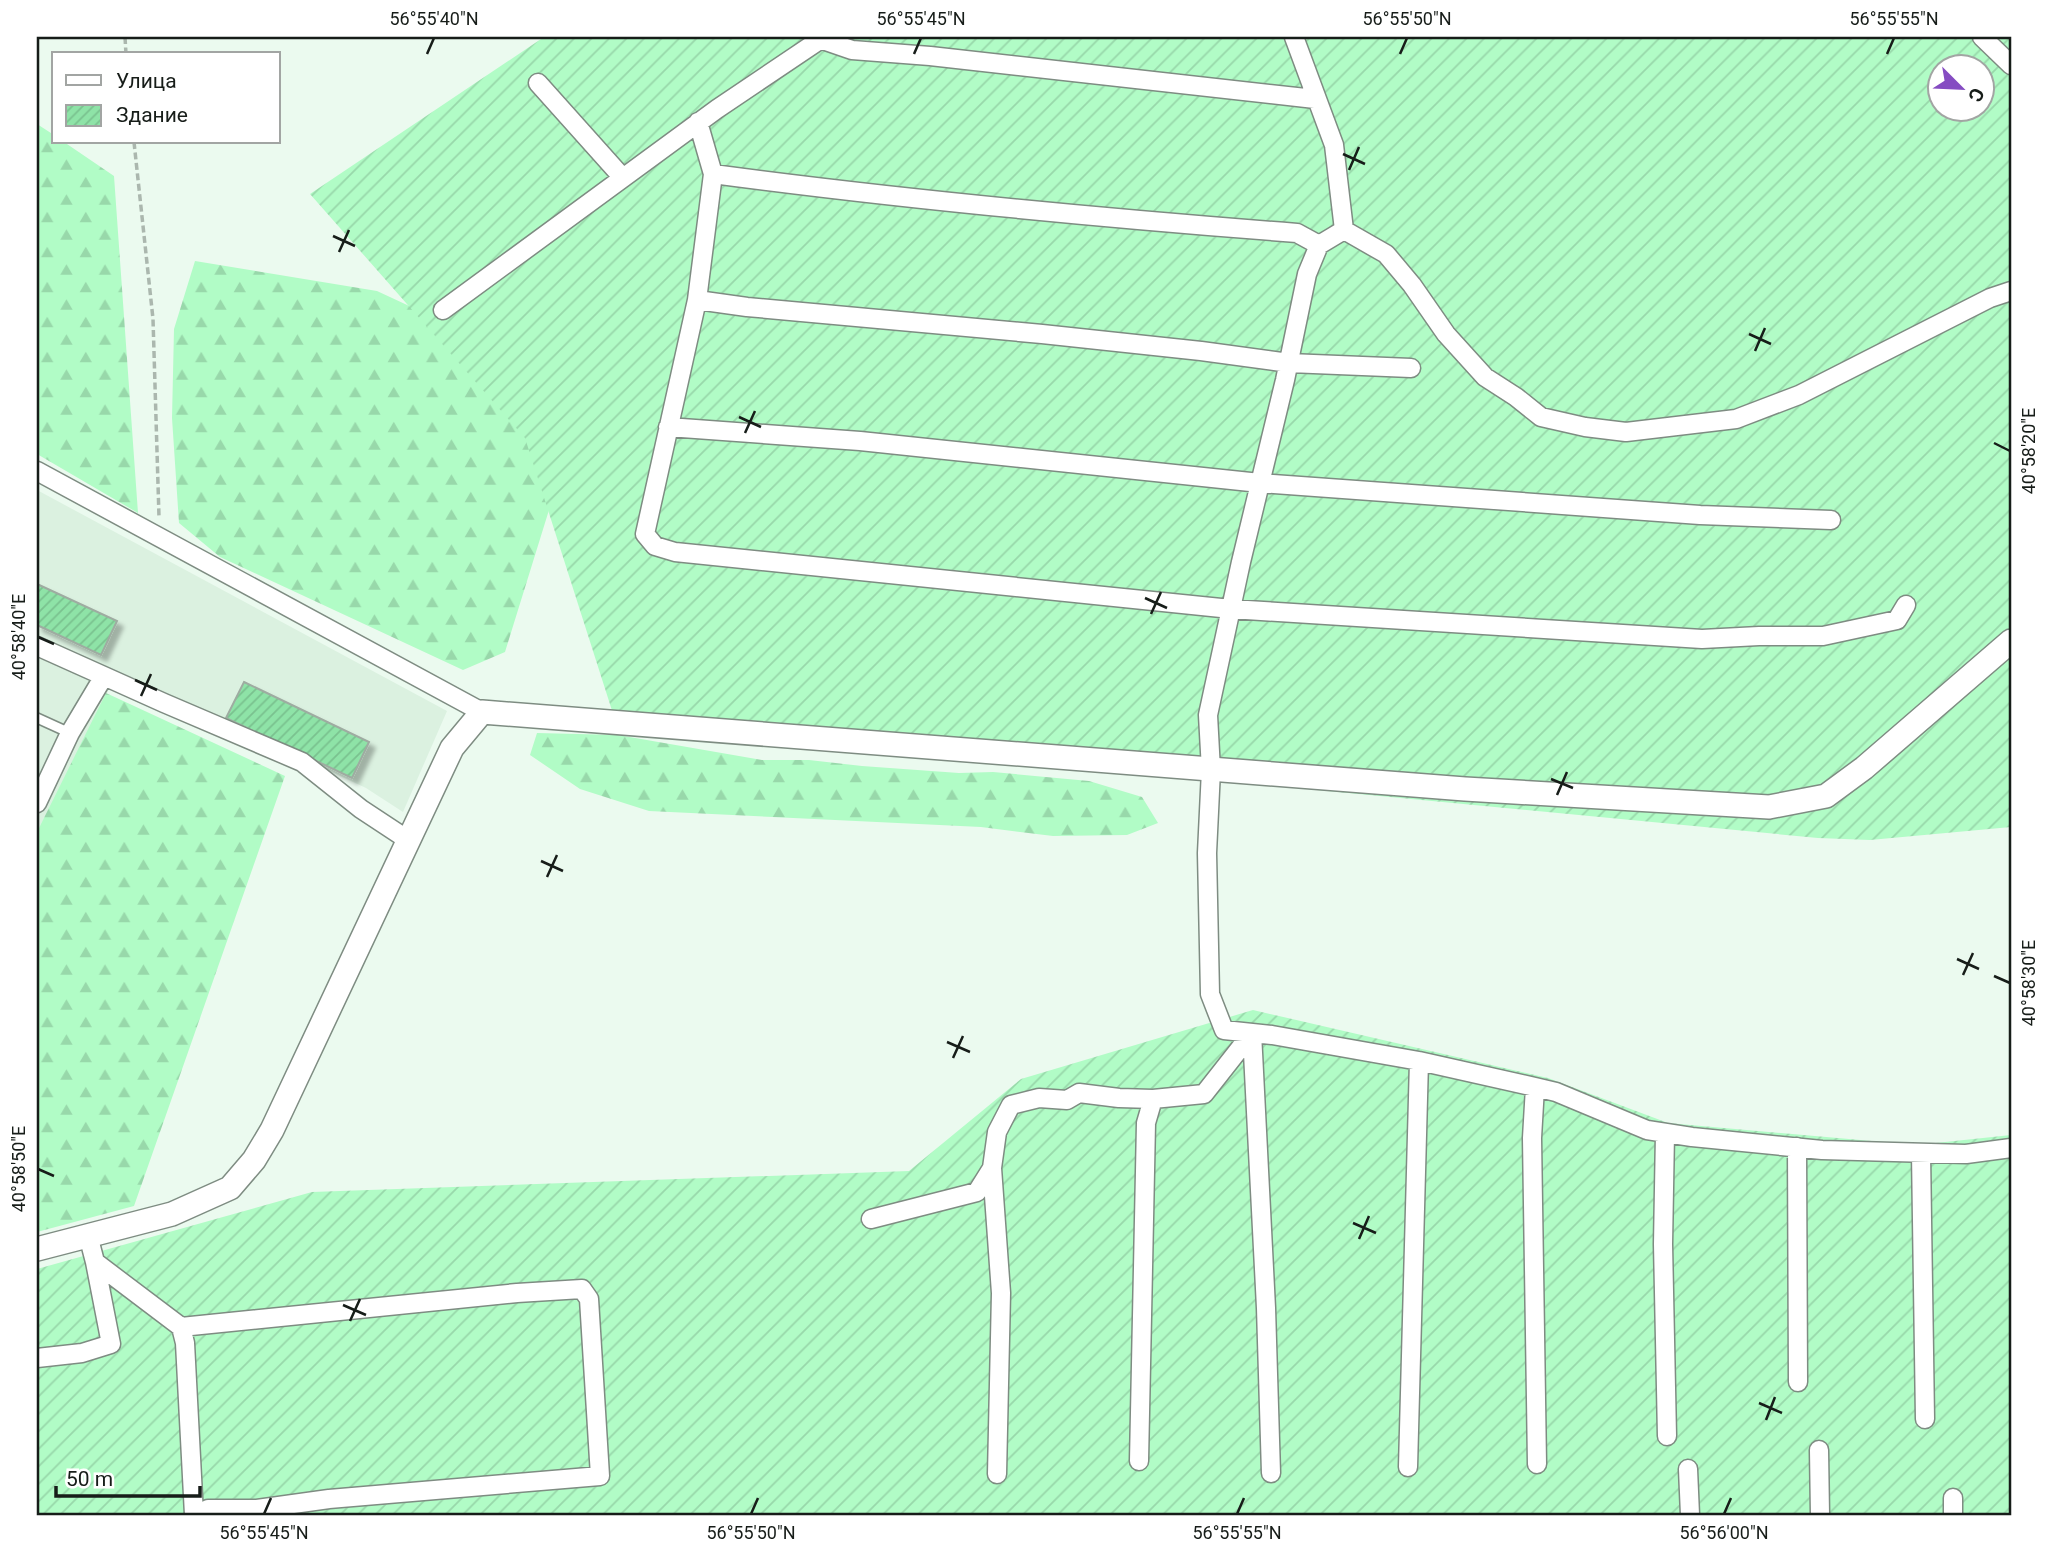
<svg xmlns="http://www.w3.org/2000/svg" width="2048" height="1552" viewBox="0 0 2048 1552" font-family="Roboto,sans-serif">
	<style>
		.built { fill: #dbf1e0 }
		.forest { fill: url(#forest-firs) }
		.garden { fill: url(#garden-furrows); fill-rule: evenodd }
		.building { fill: url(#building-hatch); stroke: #9eaca1; stroke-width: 2; filter: url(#shadow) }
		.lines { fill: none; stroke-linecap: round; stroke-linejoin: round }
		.service-casing { stroke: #7e8c82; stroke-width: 12 }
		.minor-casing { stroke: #7e8c82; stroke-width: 21 }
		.tertiary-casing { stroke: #7e8c82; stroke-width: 26 }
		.path { stroke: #abb7ae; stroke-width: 3.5; stroke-dasharray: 7 3.5; stroke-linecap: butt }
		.service { stroke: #fff; stroke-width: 9 }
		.minor { stroke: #fff; stroke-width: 18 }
		.tertiary { stroke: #fff; stroke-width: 23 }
		.ticks { fill: none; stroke: #171d19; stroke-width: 2.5 }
		.neatline { fill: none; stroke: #171d19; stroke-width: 2.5 }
		.ticks-label { font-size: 18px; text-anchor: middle; fill: #171d19 }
	</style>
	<defs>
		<pattern id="forest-firs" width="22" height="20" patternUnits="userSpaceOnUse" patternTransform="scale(1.75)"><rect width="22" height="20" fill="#b1fcc6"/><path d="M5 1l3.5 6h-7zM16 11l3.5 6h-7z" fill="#98d8aa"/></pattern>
		<pattern id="garden-furrows" width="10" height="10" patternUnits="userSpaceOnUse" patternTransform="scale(1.75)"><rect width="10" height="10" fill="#b1fcc6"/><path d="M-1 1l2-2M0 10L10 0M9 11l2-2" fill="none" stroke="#98d8aa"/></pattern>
		<pattern id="building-hatch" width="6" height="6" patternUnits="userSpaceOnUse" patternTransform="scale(1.75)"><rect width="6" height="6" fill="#8ee3a7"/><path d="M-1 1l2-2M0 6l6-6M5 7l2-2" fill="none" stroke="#7ac28f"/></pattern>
		<filter id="shadow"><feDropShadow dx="6" dy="6" stdDeviation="2" flood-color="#0004"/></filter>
	</defs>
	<rect width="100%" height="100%" fill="#ebfaef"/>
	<!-- built -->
	<path class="built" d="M37 490 447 711 403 812 366 788 117 673 37 832Z"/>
	<!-- forest -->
	<path class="forest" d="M37 124 54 135V142H64L114 176 138 513 37 454Z
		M195 261 377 291 461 330 567 408 549 510 505 652 463 670 220 557 179 523 172 418 174 329Z
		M106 693 285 776 134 1206 37 1232V832Z
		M537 733 618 735 762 760H809L862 766 959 773 993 772 1089 781 1142 797 1158 823 1127 835 1053 836 981 827 649 811 580 789 530 755Z"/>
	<!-- garden -->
	<path class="garden" d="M544 37H2011V827L1870 840 1818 838 616 723 525 438 310 194ZM1940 66H1982V108H1940Z
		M1253 1010 1548 1078 1668 1123 1917 1145 2011 1135V1515H37V1269L312 1192 909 1171 1021 1079Z"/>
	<!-- building -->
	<path class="building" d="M37 584 117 621 101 655 37 625Z
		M244 682 369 742 352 778 226 718Z"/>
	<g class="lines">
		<!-- service casing -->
		<g class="service-casing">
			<path id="service" d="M37 718 70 733"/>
		</g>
		<!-- minor casing -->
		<g class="minor-casing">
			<path id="minor" d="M820 37V39L852 50 930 56 1315 99
				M1294 37 1334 145 1344 230 1386 254 1412 285 1446 334 1485 377 1516 397 1541 417 1585 427 1626 432 1736 419 1799 395 1990 298 2011 291
				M1982 37 2011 65
				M538 83 623 178
				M698 122 713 174 697 300 645 534 655 546 675 552 1231 609 1702 639 1759 636H1823L1897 620 1906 605
				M713 174C907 200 1102 218 1297 233L1319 245
				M1344 230 1319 245 1307 274 1285 380 1241 562 1208 715 1211 770 1207 853 1210 994 1224 1030 1272 1035 1419 1061 1535 1087 1556 1092 1647 1130 1692 1137 1822 1150 1966 1154 2011 1148
				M697 300 747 307 1042 334 1201 351 1289 363 1411 368
				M443 310 717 109 824 37
				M668 427 860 441 1260 483 1700 515 1831 520
				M37 471 482 712
				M37 646 164 703 302 762 361 809 408 840
				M37 803 70 733 104 676
				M1535 1087 1532 1138 1537 1464
				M1665 1133 1663 1244 1667 1436
				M1797 1147 1798 1382
				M1921 1153 1925 1419
				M871 1219 977 1192 992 1168
				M88 1235 95 1262 181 1327 185 1343 194 1515
				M181 1327 517 1293 582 1289 589 1299 600 1476 329 1499 257 1509H208L196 1515
				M37 1358 82 1353 111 1344 95 1262
				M1819 1450 1820 1515
				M1139 1461 1146 1123 1153 1099
				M1408 1467 1419 1061
				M1688 1469 1690 1515
				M997 1474 1001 1293 992 1168 997 1132 1011 1105 1039 1098 1067 1100 1079 1093 1119 1098 1153 1099 1204 1094 1252 1033 1266 1308 1271 1473
				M1953 1515V1498"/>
		</g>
		<!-- tertiary casing -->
		<g class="tertiary-casing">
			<path id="tertiary" d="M37 1249 172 1214 230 1188 254 1160 272 1130 452 748 482 712 1465 789 1769 807 1826 796 1864 768 2011 641"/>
		</g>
		<!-- path -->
		<path class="path" d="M125 37 126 54
			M134 142 153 319 159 517"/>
		<!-- service -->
		<use href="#service" class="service"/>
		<!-- minor -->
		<use href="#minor" class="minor"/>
		<!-- tertiary -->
		<use href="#tertiary" class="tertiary"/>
	</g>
	<!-- ticks -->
	<path class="ticks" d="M427 54 434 38M914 54 921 38M1400 54 1407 38M1887 54 1894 38M1343 154 1365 164M1349 170 1359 147M333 236 355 246M339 252 349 230M1749 334 1771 344M1755 351 1765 328M739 417 761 427M745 433 755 411M1994 443 2010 451M1145 598 1167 608M1151 614 1161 592M38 637 54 644M135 680 157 690M141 696 151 674M1551 779 1573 788M1557 795 1567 772M541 861 563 871M547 877 557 855M1957 959 1979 969M1963 975 1973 953M1994 976 2010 983M947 1042 970 1052M953 1058 963 1036M38 1169 54 1176M1353 1223 1376 1233M1359 1239 1369 1216M343 1305 366 1315M350 1321 360 1299M1759 1403 1782 1413M1766 1420 1775 1397M264 1514 271 1498M751 1514 758 1498M1237 1514 1244 1498M1724 1514 1731 1498"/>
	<!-- border -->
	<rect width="2048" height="1552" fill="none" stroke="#ffffff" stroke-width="77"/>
	<!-- legend -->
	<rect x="52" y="52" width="228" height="91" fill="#ffffff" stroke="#a2a5a3" stroke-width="2"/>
	<rect x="66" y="75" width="35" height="10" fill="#ffffff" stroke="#a2a5a3" stroke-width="2"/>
	<text x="116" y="88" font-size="21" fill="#171d19">Улица</text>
	<rect x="66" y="105" width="35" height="21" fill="url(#building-hatch)" stroke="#a2a5a3" stroke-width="2"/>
	<text x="116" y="122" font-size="21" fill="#171d19">Здание</text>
	<!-- north arrow -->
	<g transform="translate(1961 88) rotate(114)"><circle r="33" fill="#ffffff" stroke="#a2a5a3" stroke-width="2"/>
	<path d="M0-5L12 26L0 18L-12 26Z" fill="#854cc2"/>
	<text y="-10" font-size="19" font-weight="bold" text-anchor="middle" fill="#171d19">С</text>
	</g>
	<!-- scale -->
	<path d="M56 1486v10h144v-10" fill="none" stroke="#171d19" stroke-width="3.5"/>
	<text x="66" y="1486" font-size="21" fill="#171d19" stroke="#ffffff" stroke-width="5" paint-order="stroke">50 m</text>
	<rect x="38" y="38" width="1972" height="1476" class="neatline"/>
	<g class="ticks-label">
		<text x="434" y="25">56°55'40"N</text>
		<text x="921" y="25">56°55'45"N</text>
		<text x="1407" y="25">56°55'50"N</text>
		<text x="1894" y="25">56°55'55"N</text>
		<text transform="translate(2029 451) rotate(-90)" y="6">40°58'20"E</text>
		<text transform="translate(19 637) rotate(-90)" y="6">40°58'40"E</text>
		<text transform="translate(2029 983) rotate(-90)" y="6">40°58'30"E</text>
		<text transform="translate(19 1169) rotate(-90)" y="6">40°58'50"E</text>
		<text x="264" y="1539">56°55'45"N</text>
		<text x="751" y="1539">56°55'50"N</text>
		<text x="1237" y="1539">56°55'55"N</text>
		<text x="1724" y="1539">56°56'00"N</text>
	</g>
</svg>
